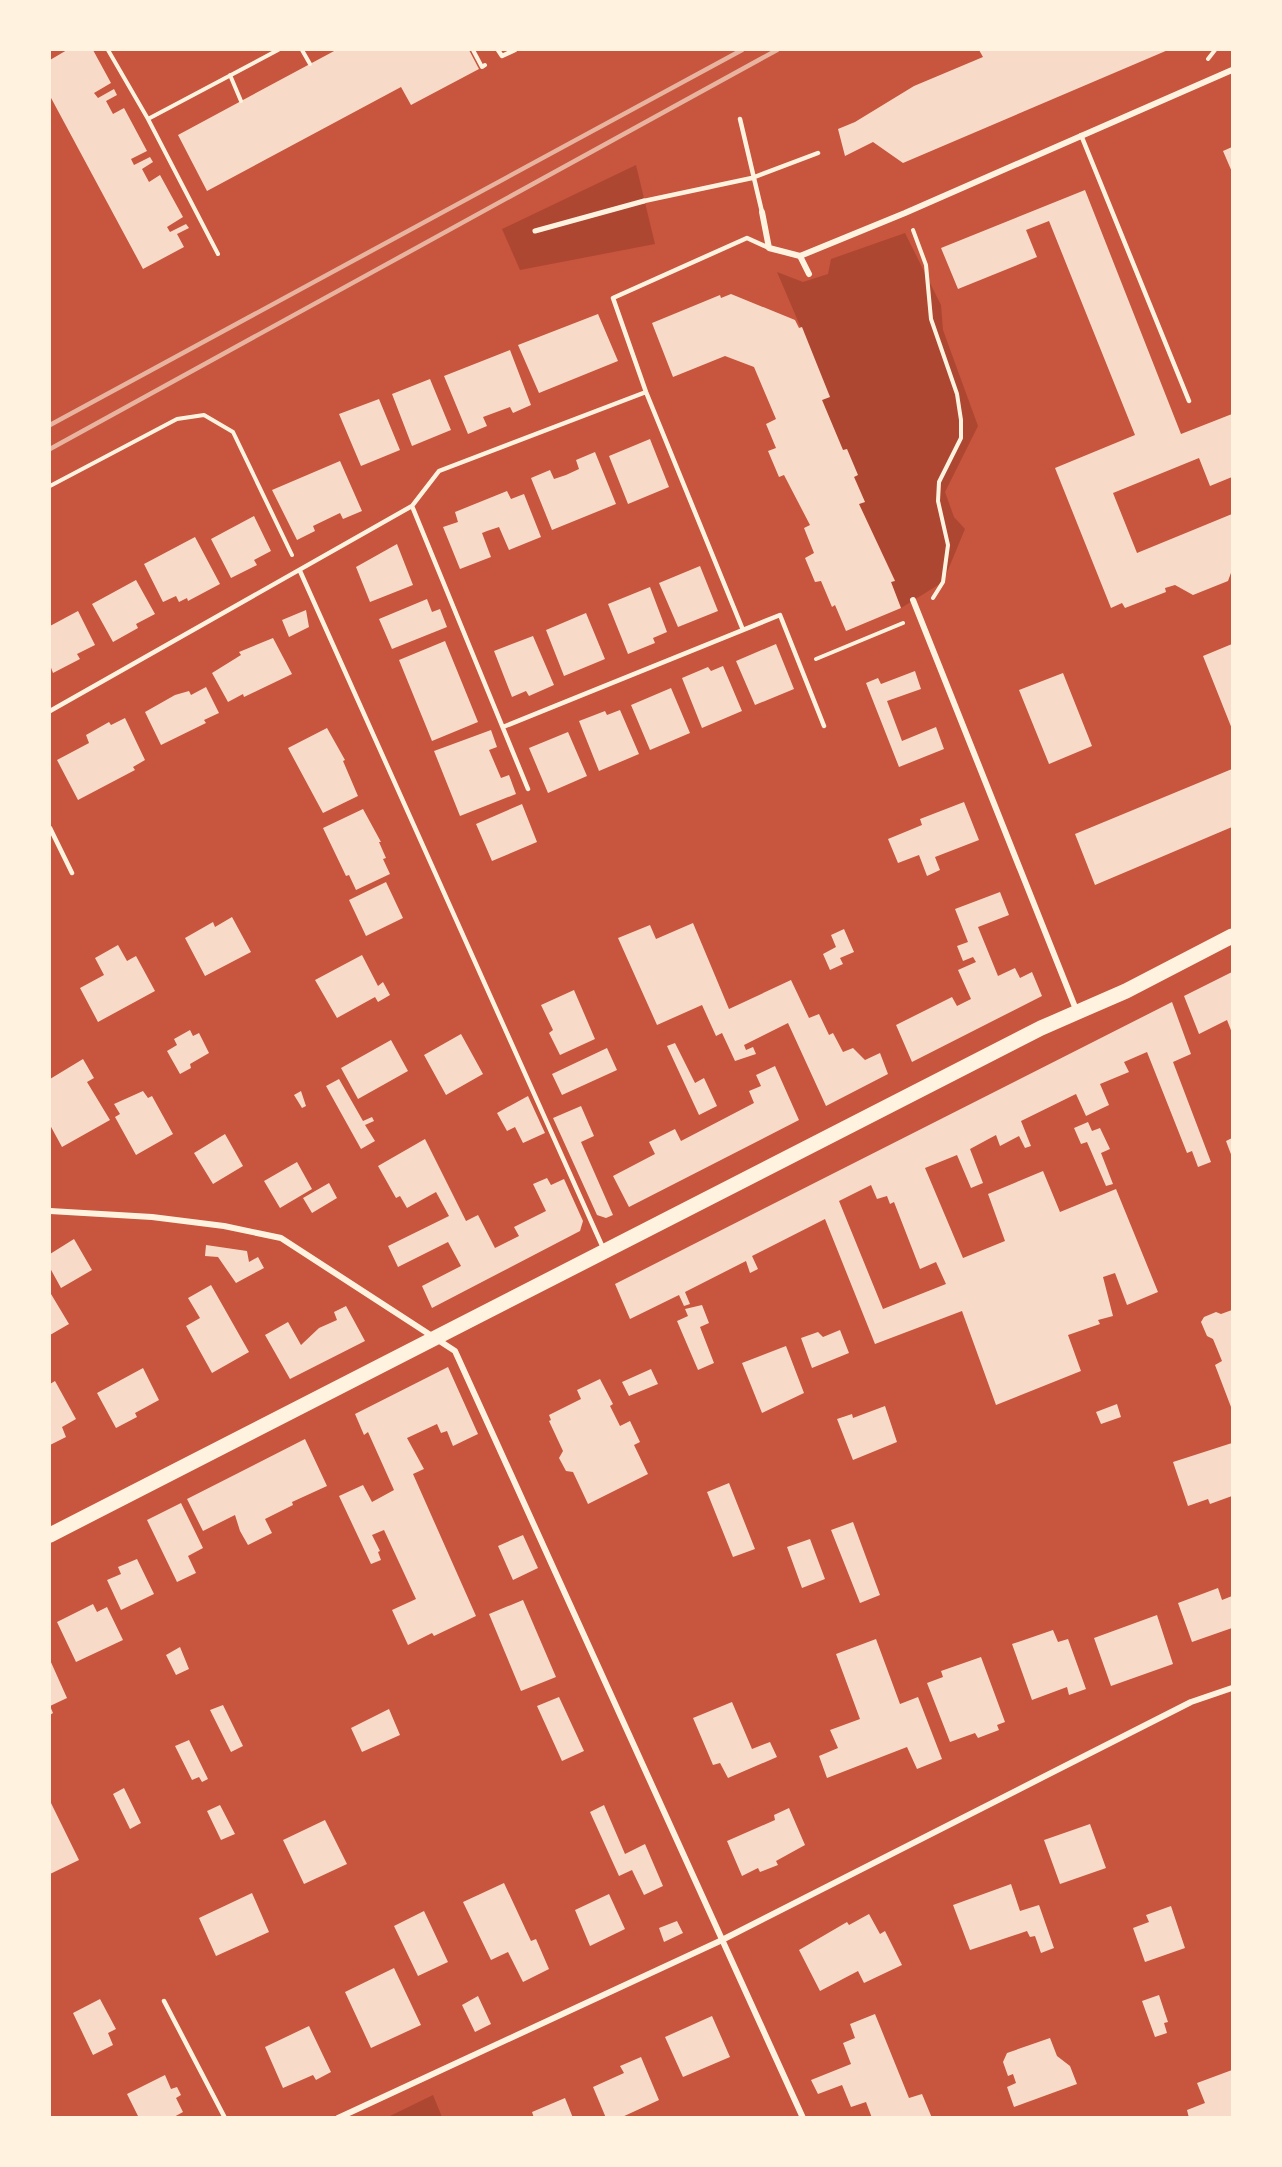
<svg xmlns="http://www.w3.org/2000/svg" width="1282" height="2167" viewBox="0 0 1282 2167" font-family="'PT Serif',serif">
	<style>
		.green { fill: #ae4732 }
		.building { fill: #f7dbc8; fill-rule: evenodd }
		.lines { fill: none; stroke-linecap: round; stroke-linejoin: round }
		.path { stroke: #fff3e0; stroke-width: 4 }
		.service { stroke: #fff3e0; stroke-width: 4.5 }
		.pedestrian { stroke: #fff3e0; stroke-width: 5 }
		.minor { stroke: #fff3e0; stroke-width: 6 }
		.primary { stroke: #fff3e0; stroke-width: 15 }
		.rail { stroke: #e9b49f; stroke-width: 4.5 }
	</style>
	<rect width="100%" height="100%" fill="#c8553d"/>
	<!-- green -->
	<path class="green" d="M636 165 655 244 520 270 502 229Z
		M905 233 941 305 943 330 978 426 945 492 954 517 965 529 943 582 901 608 891 582 895 580 859 504 865 502 822 400 830 396 777 272 803 282 828 274 831 259Z
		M433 2095 442 2117H388Z"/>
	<!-- building -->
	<path class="building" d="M67 50H93L111 83 94 93 98 98 114 89 117 95 106 101 113 114 124 108 147 151 131 159 134 165 150 157 153 162 142 169 149 182 160 175 183 217 167 227 170 232 186 224 189 228 177 234 184 247 143 269 50 96V60Z
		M336 50H469L479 69 411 105 401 87 207 191 178 135Z
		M979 50H1168L903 163 873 142 845 156 838 129 855 122 914 86 983 57Z
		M1232 147V172L1223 151Z
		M1085 190 1181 434 1232 414V477L1210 486 1199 458 1113 493 1137 553 1232 514V570L1228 581 1193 595 1175 585 1165 588 1166 592 1125 608 1122 603 1111 608 1055 468 1135 435 1049 221 1026 230 1037 257 958 289 941 248Z
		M731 294 795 320 799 328 802 327 830 397 822 400 843 450 847 449 858 475 854 477 865 502 859 504 895 581 891 582 901 608 846 631 835 605 832 607 821 581 815 582 805 558 814 553 804 528 810 525 784 475 779 477 768 451 776 448 766 424 776 419 754 367 725 356 673 377 652 323 720 295 721 298Z
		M598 314 618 361 539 393 518 345Z
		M510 350 531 405 513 413 510 407 483 417 487 426 468 434 444 376Z
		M430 379 451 430 412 446 392 394Z
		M379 399 400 450 361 466 339 414Z
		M650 439 669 487 628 504 609 456Z
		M595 452 616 504 552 530 531 478 550 470 554 479 566 475 579 469 576 460Z
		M340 461 362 511 343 519 340 513 313 526 315 531 297 540 272 490Z
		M507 491 511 499 524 494 541 537 509 550 499 527 487 531 482 533 491 557 460 569 443 527 458 522 455 512Z
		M254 516 271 551 254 560 257 565 231 578 211 539Z
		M195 537 220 584 188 601 187 598 179 602 176 596 163 602 144 564Z
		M397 544 413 585 370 602 356 567Z
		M700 566 718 611 678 627 659 583Z
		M136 580 155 614 136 624 138 628 113 642 92 604Z
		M650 587 667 632 653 638 655 643 628 654 608 604Z
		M427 599 432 612 440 609 447 627 392 649 379 619Z
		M306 610 309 627 289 637 282 620Z
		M78 611 95 645 77 654 80 659 53 673 50 665V626Z
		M586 613 605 659 564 676 546 630Z
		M533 636 554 685 529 696 526 691 512 697 494 651Z
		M273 638 292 674 244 697 243 694 228 702 212 673 241 655 239 652Z
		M445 641 478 722 432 741 399 660Z
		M776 644 794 689 755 705 736 661Z
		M1232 644V729L1203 656Z
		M723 666 742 711 702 728 682 678 708 667 711 671Z
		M915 671 921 689 887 701 902 741 936 727 944 749 899 767 866 683 878 678 881 684Z
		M1063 673 1092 746 1049 764 1019 690Z
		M206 687 219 713 204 720 206 723 161 745 145 712 175 695 189 691 191 695Z
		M671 688 690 733 650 750 631 705Z
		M620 710 639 754 599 771 579 721 605 711 607 715Z
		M125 718 145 760 133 767 135 770 78 800 57 760 89 743 86 735 109 722 111 725Z
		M327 728 345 760 343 761 358 796 323 813 288 748Z
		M491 730 497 747 489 750 501 778 509 775 516 794 460 816 434 751Z
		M568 732 587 776 548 793 529 748Z
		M1232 769V827L1095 885 1075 834Z
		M964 802 979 840 935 857 940 870 927 876 919 855 898 863 888 839 922 825 920 819Z
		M522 804 537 842 492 861 476 824Z
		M363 809 381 842H379L386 858 383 859 390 874 356 890 349 875 346 876 323 828Z
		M386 882 403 918 366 936 349 900Z
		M1000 892 1009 915 978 927 998 976 1015 968 1020 978 1032 972 1042 996 912 1062 896 1025 952 997 957 1006 971 999 958 970 976 962 973 957 963 961 957 946 968 942 955 909Z
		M232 917 251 952 205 976 185 938 213 922 215 927Z
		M693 923 729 1009 791 980 809 1018 819 1014 829 1035 833 1033 843 1052 853 1048 865 1060 880 1053 888 1074 826 1106 788 1023 744 1045 746 1050 753 1047 756 1054 735 1061 722 1033 716 1036 702 1005 657 1025 618 938 650 925 656 939Z
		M844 929 854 952 840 958 843 964 830 970 823 954 836 947 831 935Z
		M118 945 127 961 136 956 155 991 98 1022 80 988 104 975 95 958Z
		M362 955 378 986 383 982 390 995 378 1002 375 997 337 1018 315 980Z
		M1232 972V1033L1227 1020 1199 1034 1184 996Z
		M574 990 595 1039 560 1055 549 1033 553 1030 541 1005Z
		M1172 1002 1191 1054 1173 1062 1211 1162 1198 1167 1192 1151 1187 1153 1147 1052 1124 1062 1129 1072 1100 1084 1109 1105 1086 1116 1076 1094 1021 1121 1031 1146 1025 1148 1019 1136 1000 1146 996 1135 970 1149 983 1183 971 1188 957 1155 925 1168 963 1258 1005 1241 988 1194 1043 1171 1060 1212 1116 1189 1158 1292 1127 1305 1115 1273 1103 1277 1113 1316 1098 1320 1100 1324 1068 1335 1081 1371 996 1405 962 1311 875 1344 825 1219 752 1256 758 1269 750 1273 746 1261 685 1292 690 1304 684 1306 679 1295 630 1319 615 1284ZM871 1185 877 1199 887 1196 890 1204 894 1202 920 1269 936 1262 946 1284 883 1309 839 1201Z
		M190 1030 193 1036 199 1033 209 1053 190 1064 191 1068 180 1074 167 1051 177 1045 174 1039Z
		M461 1034 483 1074 446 1095 424 1055Z
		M391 1040 408 1071 358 1099 341 1068Z
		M675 1043 695 1083 704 1078 717 1106 699 1115 667 1046Z
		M607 1048 617 1070 562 1095 552 1074Z
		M83 1059 94 1078 87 1082 110 1120 62 1147 50 1125V1079Z
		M775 1066 799 1120 629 1207 613 1176 655 1154 649 1142 675 1129 681 1141 754 1103 749 1091 761 1086 756 1075Z
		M339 1079 363 1121 372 1117 374 1121 365 1125 375 1141 361 1149 326 1086Z
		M143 1091 148 1098 152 1096 173 1134 136 1155 115 1117 120 1114 114 1104Z
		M301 1091 306 1106 302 1108 294 1095Z
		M528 1096 545 1133 523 1143 515 1127 507 1131 497 1113Z
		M581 1106 594 1136 581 1142 613 1215 606 1218 597 1215 553 1118Z
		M1088 1122 1092 1131 1100 1128 1110 1149 1101 1153 1113 1184 1106 1186 1087 1142 1081 1144 1074 1128Z
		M225 1134 243 1166 213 1184 194 1153Z
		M1232 1138V1157L1226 1141Z
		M425 1139 466 1221 478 1215 495 1248 519 1236 514 1227 546 1211 533 1184 547 1178 551 1185 564 1179 583 1221 580 1231 432 1308 422 1286 461 1266 448 1242 398 1267 388 1246 449 1216 436 1192 407 1208 400 1196 396 1198 378 1166Z
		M297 1162 312 1189 280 1208 264 1181Z
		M329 1183 337 1198 312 1213 303 1198Z
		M74 1239 92 1270 61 1288 50 1268V1254Z
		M206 1245 247 1251 249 1262 258 1257 264 1268 236 1283 218 1257 205 1256Z
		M211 1285 249 1352 212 1373 186 1326 200 1318 188 1298Z
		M51 1294 69 1324 50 1335V1295Z
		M702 1305 709 1323 700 1327 714 1363 698 1370 677 1321 688 1316 685 1309Z
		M346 1306 365 1341 290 1379 265 1335 288 1322 301 1345 319 1328 337 1320 334 1312Z
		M1232 1310V1406L1231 1407 1215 1365 1222 1361 1213 1339 1207 1336 1201 1322 1204 1317 1216 1312 1221 1314Z
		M840 1330 849 1353 812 1368 801 1338 818 1332 823 1337Z
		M786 1346 804 1393 762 1413 742 1363Z
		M448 1367 478 1434 453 1446 447 1431 441 1433 437 1424 407 1438 424 1469 413 1474 476 1616 434 1636 432 1633 408 1645 392 1610 416 1599 384 1530 372 1535 380 1551 378 1552 381 1560 371 1564 339 1496 363 1485 372 1502 394 1490 368 1432 364 1435 355 1414Z
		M143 1368 159 1400 135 1413 137 1417 116 1428 97 1393Z
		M651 1369 658 1384 629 1396 622 1382Z
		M600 1379 613 1404 610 1406 620 1426 630 1421 640 1442 634 1445 648 1474 588 1504 573 1472 566 1471 559 1458 563 1451 549 1421 551 1420 549 1415 581 1399 577 1390Z
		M55 1381 76 1419 62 1427 66 1437 50 1445V1384Z
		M1117 1404 1121 1417 1101 1424 1096 1412Z
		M885 1406 897 1442 853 1460 837 1419 852 1414 853 1418Z
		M305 1439 327 1486 292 1502 293 1505 265 1519 272 1533 248 1545 240 1531 235 1515 203 1531 187 1499Z
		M1232 1443V1496L1210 1504 1208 1499 1188 1506 1173 1462Z
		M729 1483 755 1549 733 1557 707 1492Z
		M181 1503 203 1548 188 1556 196 1573 177 1582 147 1520Z
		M853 1522 880 1595 860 1603 831 1530Z
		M523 1535 538 1568 513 1580 498 1546Z
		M810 1539 825 1579 802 1588 787 1547Z
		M137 1559 154 1594 121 1610 107 1580 121 1574 118 1567Z
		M1218 1588 1222 1600 1232 1596V1628L1192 1642 1178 1603Z
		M523 1600 556 1677 521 1691 489 1614Z
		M93 1604 97 1612 107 1607 123 1640 76 1662 57 1622Z
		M1157 1615 1173 1664 1111 1686 1094 1638Z
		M1053 1630 1058 1642 1068 1639 1086 1689 1069 1695 1067 1687 1032 1700 1012 1644Z
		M876 1639 900 1704 918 1697 942 1759 917 1769 907 1747 827 1778 819 1756 838 1748 830 1730 860 1719 836 1654Z
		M180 1647 189 1669 176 1675 166 1655Z
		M981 1657 1005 1722 997 1725 999 1730 978 1738 975 1733 950 1742 927 1683 943 1677 941 1671Z
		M50 1660 67 1698 50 1706 53 1713 50 1715Z
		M559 1697 584 1751 562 1761 537 1706Z
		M732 1702 752 1749 770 1742 777 1757 728 1778 720 1763 713 1765 693 1718Z
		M223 1705 243 1746 231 1752 210 1710Z
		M389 1709 400 1735 362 1752 351 1728Z
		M189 1740 208 1779 202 1782 199 1777 192 1780 175 1746Z
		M124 1788 141 1823 130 1829 113 1794Z
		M50 1801 79 1860 50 1874Z
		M220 1805 235 1834 221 1840 207 1811Z
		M604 1805 625 1854 645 1844 663 1886 644 1895 632 1870 619 1876 590 1812Z
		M789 1808 805 1845 776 1861 778 1865 760 1872 758 1868 742 1876 727 1841 775 1820 774 1815Z
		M325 1820 347 1864 304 1884 283 1840Z
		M1090 1824 1106 1868 1060 1884 1044 1840Z
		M504 1883 531 1941 536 1939 549 1969 523 1982 508 1952 491 1960 463 1902Z
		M1011 1884 1020 1911 1039 1905 1054 1948 1041 1953 1035 1936 1030 1937 1027 1931 970 1950 953 1905Z
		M252 1893 269 1932 216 1956 199 1918Z
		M609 1894 625 1929 590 1946 575 1910Z
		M1171 1906 1185 1948 1145 1962 1133 1928 1149 1922 1146 1915Z
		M424 1911 448 1962 418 1976 394 1926Z
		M869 1914 880 1934 885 1931 902 1965 864 1983 858 1971 820 1991 799 1950 847 1922 849 1925Z
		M677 1921 683 1933 664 1942 659 1928Z
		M394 1968 421 2025 371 2048 345 1992Z
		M1159 1995 1168 2022 1164 2023 1167 2033 1155 2037 1142 2001Z
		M478 1996 491 2024 475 2032 462 2005Z
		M100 1999 116 2029 108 2033 113 2045 93 2055 73 2013Z
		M875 2014 909 2098 922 2094 932 2118H872L866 2102 851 2107 842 2085 818 2094 811 2080 851 2064 843 2043 855 2038 850 2024Z
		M712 2016 730 2057 683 2077 665 2037Z
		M309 2026 331 2072 316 2080 313 2075 283 2088 265 2047Z
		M1050 2038 1057 2056 1070 2066 1077 2084 1014 2107 1007 2087 1016 2083 1013 2074 1008 2076 1003 2062 1007 2053Z
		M641 2057 659 2100 620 2118H606L593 2087 624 2073 620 2066Z
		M1232 2070V2118H1189L1187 2110 1205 2103 1197 2083Z
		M165 2075 171 2089 177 2087 181 2095 176 2098 183 2112 172 2118H139L127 2094Z
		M565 2098 573 2118H534L532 2112Z"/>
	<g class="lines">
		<!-- path -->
		<path class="path" d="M108 50 148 119 218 254
			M302 50 310 64
			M473 50 482 67 485 65
			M1208 59 1215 50
			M230 75 241 101
			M148 119 278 50
			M913 230 926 265 931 319 957 394 961 420V438L939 482 938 501 948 545 943 582 933 598
			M50 486 177 419 204 415 233 432 292 555
			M816 659 903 623"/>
		<!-- service -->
		<path class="service" d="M498 50 502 56 515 50
			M740 119 762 212
			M1081 135 1189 401
			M644 201 752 178 818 153
			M412 506 528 789
			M300 571 604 1250
			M743 630 646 392 613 298 747 238 769 248
			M50 711 412 506 439 471 646 392
			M503 727 780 615 824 726
			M50 828 72 873
			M164 2001 225 2118"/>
		<!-- pedestrian -->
		<path class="pedestrian" d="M535 231 644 201"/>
		<!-- minor -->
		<path class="minor" d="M762 212 769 248 800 256 905 213 1232 70
			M800 256 809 274
			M913 600 1077 1012
			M50 1211 152 1217 224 1226 281 1238 455 1351 803 2118
			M338 2118 720 1941 1191 1702 1232 1688"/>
		<!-- primary -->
		<path class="primary" d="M50 1535 1041 1028 1126 991 1232 936"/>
		<!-- rail -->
		<path class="rail" d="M50 425 742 50
			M50 449 777 50"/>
	</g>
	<!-- border -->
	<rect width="1282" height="2167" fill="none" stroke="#fff3e0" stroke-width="102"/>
</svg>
